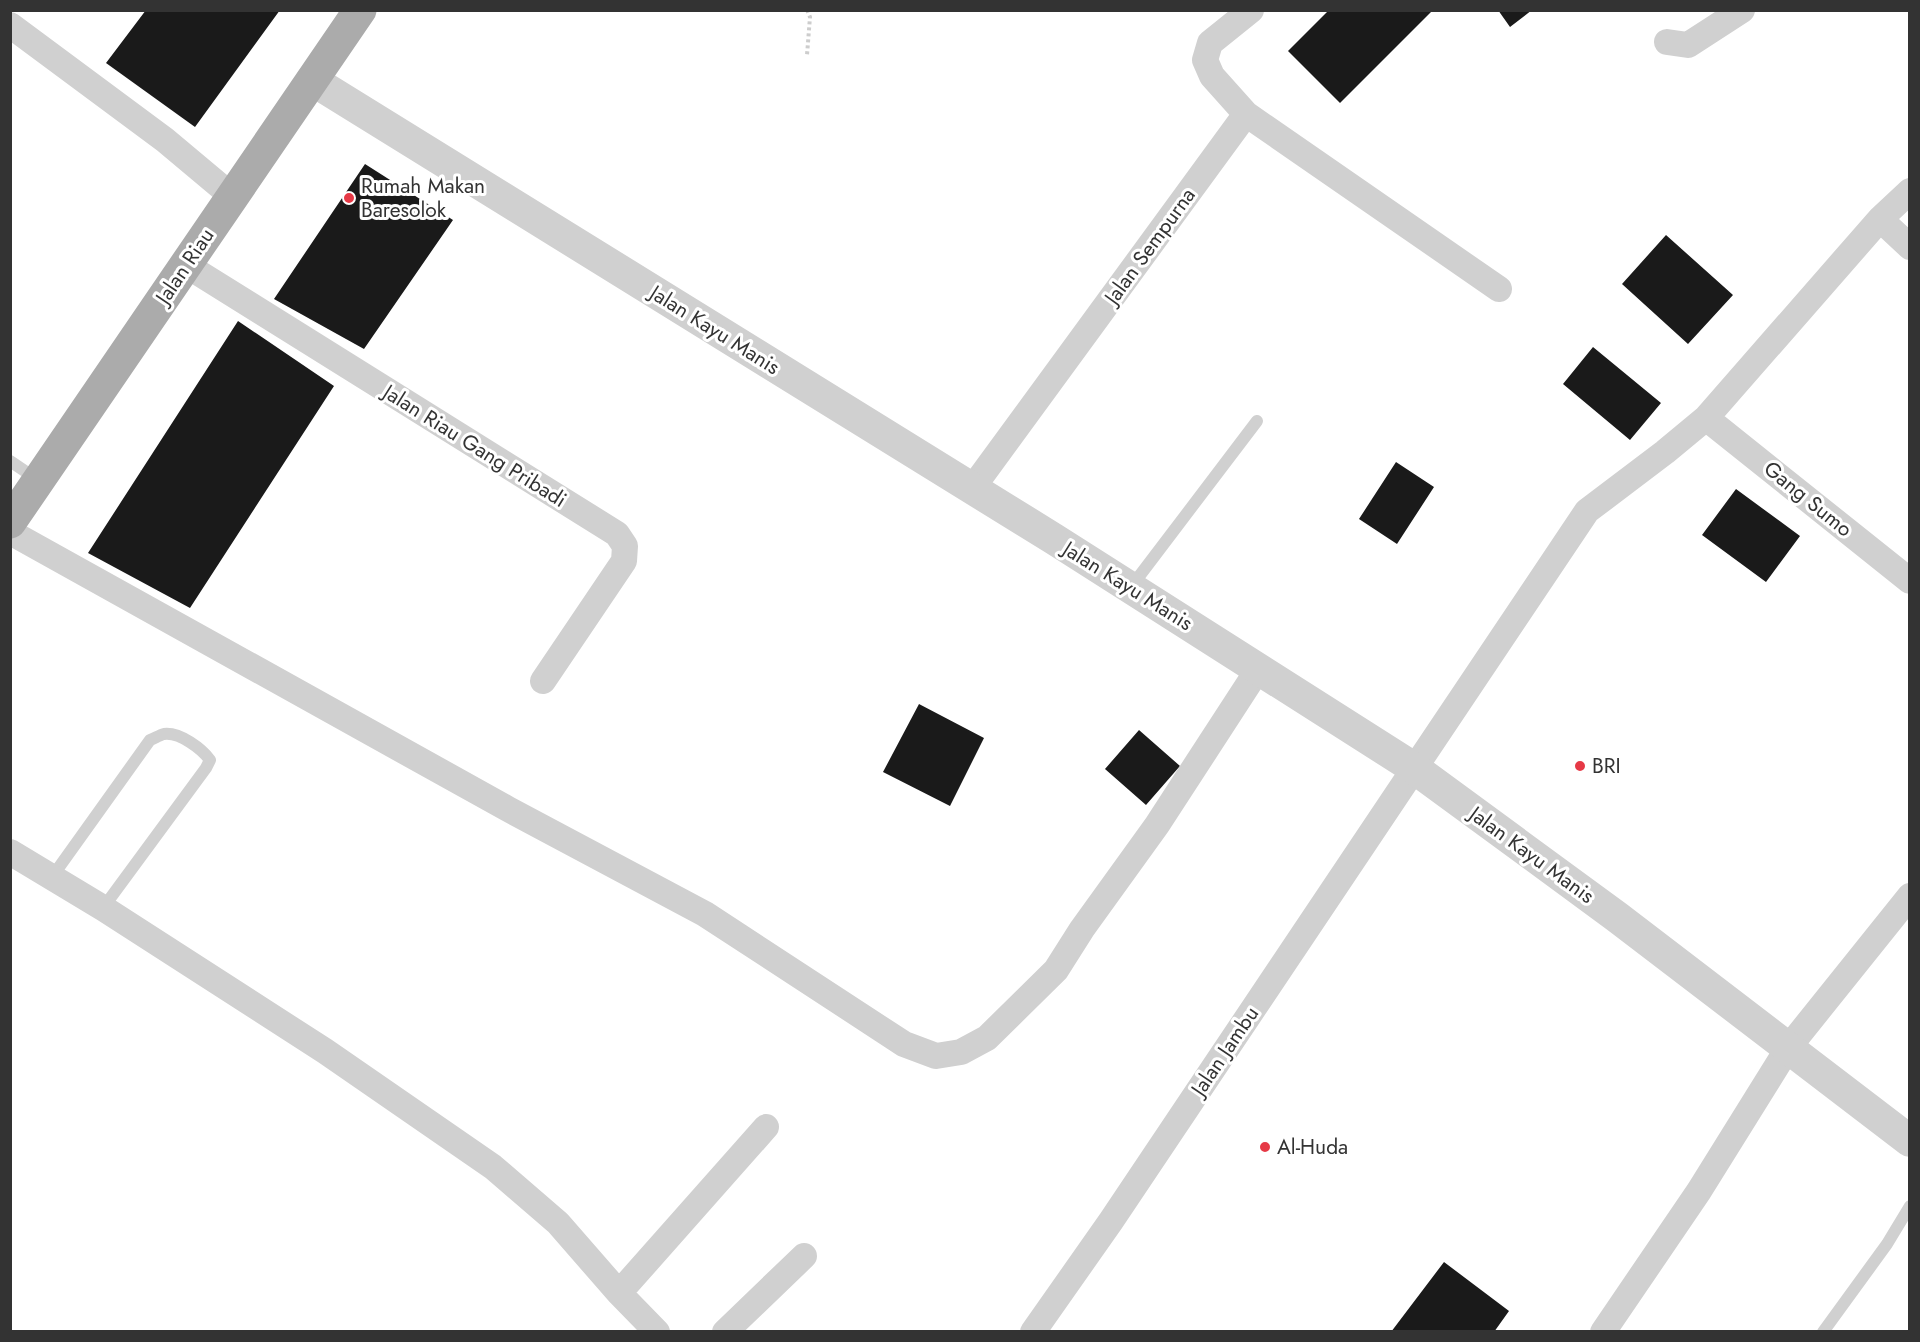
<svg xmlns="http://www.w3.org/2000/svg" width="1920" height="1342" viewBox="0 0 1920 1342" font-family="Jost,sans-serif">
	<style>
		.building { fill: #1a1a1a }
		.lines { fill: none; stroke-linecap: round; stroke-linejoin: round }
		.path { stroke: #cdcdcd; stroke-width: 4; stroke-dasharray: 3 3; stroke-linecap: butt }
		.service { stroke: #d0d0d0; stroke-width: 12 }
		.minor { stroke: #d0d0d0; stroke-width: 26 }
		.tertiary { stroke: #d0d0d0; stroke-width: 32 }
		.primary { stroke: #ababab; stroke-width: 33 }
		.poi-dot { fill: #e63946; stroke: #fff; stroke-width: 2 }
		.labels { text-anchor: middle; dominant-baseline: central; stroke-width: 6; stroke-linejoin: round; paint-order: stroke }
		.poi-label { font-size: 21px; fill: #333; stroke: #fff; text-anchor: start }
		.street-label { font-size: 21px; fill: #333; stroke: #fff }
	</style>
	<rect width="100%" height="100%" fill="#fff"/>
	<!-- building -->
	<path class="building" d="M146 10H280L195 127 106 63Z
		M1329 10H1433L1340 103 1288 51Z
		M1498 10H1532L1510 27Z
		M365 164 453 220 364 349 274 299Z
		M1666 235 1733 295 1688 344 1622 284Z
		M238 321 334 386 190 608 88 553Z
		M1593 347 1661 403 1630 440 1563 384Z
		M1396 462 1434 487 1397 544 1359 519Z
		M1736 489 1800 536 1766 582 1702 535Z
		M919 704 984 738 950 806 883 772Z
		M1139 730 1180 766 1146 805 1105 769Z
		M1444 1262 1509 1311 1494 1332H1391Z"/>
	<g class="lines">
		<!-- path -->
		<path class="path" d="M807 10 810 17 807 55"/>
		<!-- service -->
		<path class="service" d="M10 461 38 480
			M1131 587 1257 421
			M52 877 150 740C155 738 160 735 164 734 180 732 202 749 210 760L206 768 103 908
			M1823 1332 1887 1244 1910 1206"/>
		<!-- minor -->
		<path class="minor" d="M10 25 165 140 233 197
			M1667 42 1688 45 1742 10
			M1246 114 1499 289
			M1880 219 1910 247
			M186 265 617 534 625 546 624 561 543 681
			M1706 418 1910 581
			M971 490 1246 114 1212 76 1205 60 1210 43 1251 10
			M10 532 508 809 705 914 904 1044 936 1056 961 1052 987 1038 1056 970 1082 929 1157 825 1259 668
			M10 852 103 908 325 1051 493 1167 558 1223 619 1293 657 1332
			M619 1293 766 1127
			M725 1332 804 1256
			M1033 1332 1111 1221 1587 511 1665 452 1706 418 1880 219 1910 191
			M1603 1332 1699 1191 1788 1048 1910 896"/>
		<!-- tertiary -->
		<path class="tertiary" d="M312 80 1054 539 1414 768 1617 917 1910 1141"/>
		<!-- primary -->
		<path class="primary" d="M10 522 360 10"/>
	</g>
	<!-- markers -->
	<g class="poi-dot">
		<circle cx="349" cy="198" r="6"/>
		<circle cx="1580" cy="766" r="6"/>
		<circle cx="1265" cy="1147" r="6"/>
	</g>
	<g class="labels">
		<!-- poi labels -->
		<g class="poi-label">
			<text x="361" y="186">Rumah Makan<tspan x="361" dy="24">Baresolok</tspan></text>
			<text x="1592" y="766">BRI</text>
			<text x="1277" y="1147">Al-Huda</text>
		</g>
		<!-- street labels -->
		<g class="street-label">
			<text transform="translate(1150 246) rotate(-54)">Jalan Sempurna</text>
			<text transform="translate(185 266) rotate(-56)">Jalan Riau</text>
			<text transform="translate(715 330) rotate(32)">Jalan Kayu Manis</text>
			<text transform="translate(475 446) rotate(32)">Jalan Riau Gang Pribadi</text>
			<text transform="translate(1808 499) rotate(39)">Gang Sumo</text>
			<text transform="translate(1128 586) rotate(32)">Jalan Kayu Manis</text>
			<text transform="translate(1532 855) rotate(36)">Jalan Kayu Manis</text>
			<text transform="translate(1225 1051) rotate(-56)">Jalan Jambu</text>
		</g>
	</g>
	<!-- border -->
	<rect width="1920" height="1342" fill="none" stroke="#333333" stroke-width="24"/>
</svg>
